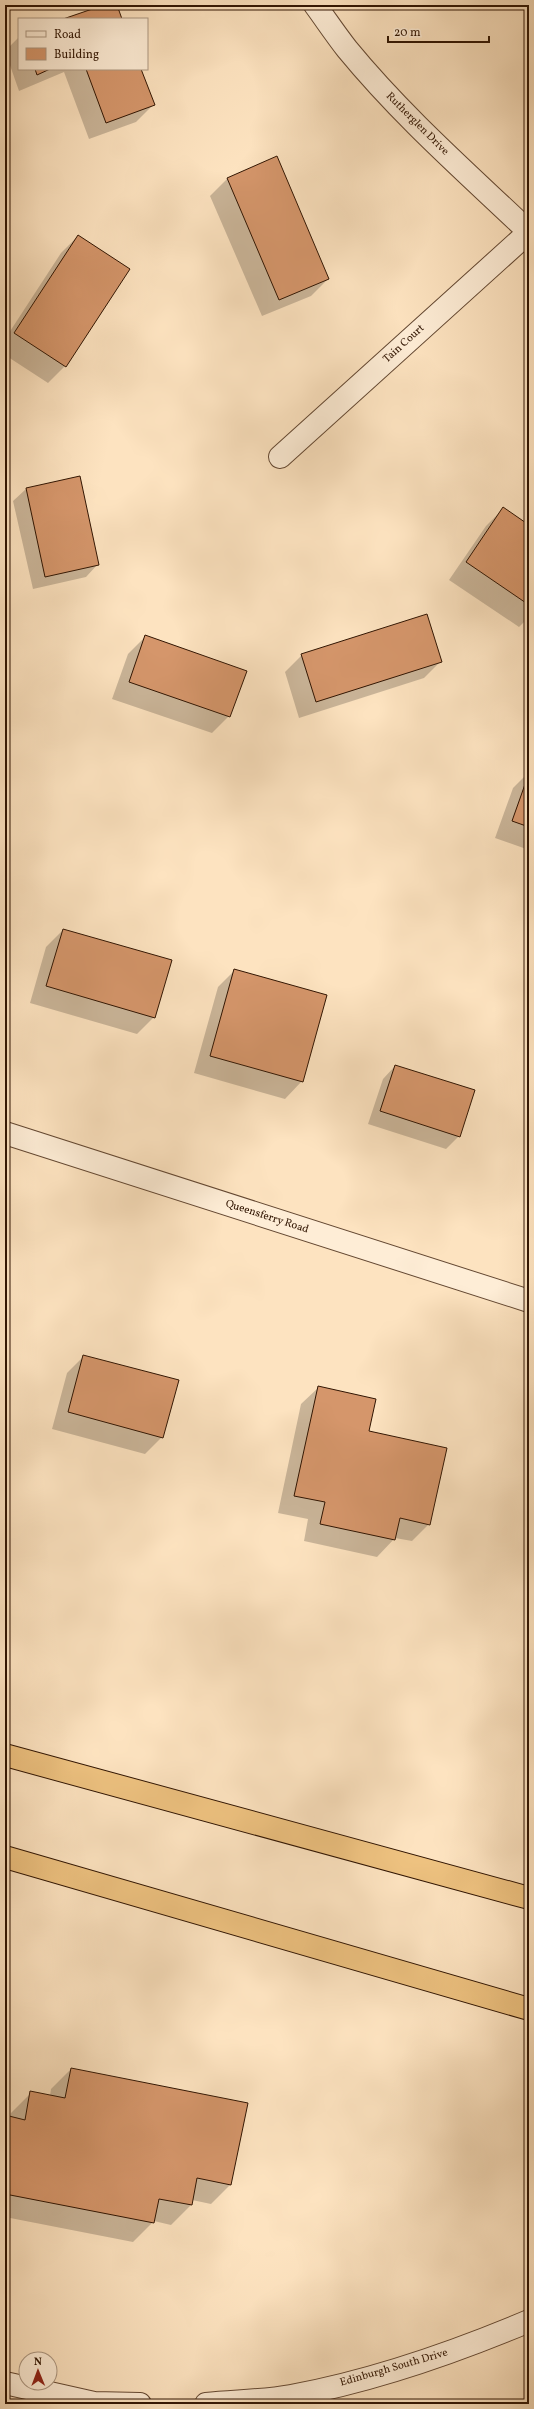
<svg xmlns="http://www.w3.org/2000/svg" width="534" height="2409" viewBox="0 0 534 2409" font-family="Vollkorn,serif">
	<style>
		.shadow { fill: #0003 }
		.building { fill: #d5966b; stroke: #311502 }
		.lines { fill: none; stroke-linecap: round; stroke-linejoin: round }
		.street-casing { stroke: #644832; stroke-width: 24 }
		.highway-casing { stroke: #311502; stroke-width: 24 }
		.street { stroke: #feedd6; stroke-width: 22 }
		.highway { stroke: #eec280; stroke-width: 22 }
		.labels { text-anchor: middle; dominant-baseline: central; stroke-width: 3.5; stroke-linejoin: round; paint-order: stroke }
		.street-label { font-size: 11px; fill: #311502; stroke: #feedd6 }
	</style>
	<rect width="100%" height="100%" fill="#fde3c0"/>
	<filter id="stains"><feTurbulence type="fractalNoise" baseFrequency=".005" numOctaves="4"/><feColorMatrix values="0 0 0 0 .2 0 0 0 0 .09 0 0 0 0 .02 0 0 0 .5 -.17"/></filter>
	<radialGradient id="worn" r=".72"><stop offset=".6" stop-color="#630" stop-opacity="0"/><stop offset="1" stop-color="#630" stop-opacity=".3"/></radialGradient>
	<!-- shadow -->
	<path class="shadow" d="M19 37V69H140L153 105 136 122 89 139 64 72 19 91 5 51Z
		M276 158 328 279 311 296 262 316 210 196 227 179Z
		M78 236 65 366 48 383 5 355V339L61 253Z
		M79 477 98 564 86 577 33 589 13 501 26 489Z
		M503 509 529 526V617L519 627 449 580 486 526Z
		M145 637 229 716 212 733 112 699 128 654Z
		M302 655 441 661 424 678 299 718 285 672Z
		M529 772V850L495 838 513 788Z
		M63 930 154 1017 137 1034 30 1003 46 947Z
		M235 970 302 1081 285 1099 194 1073 218 987Z
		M395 1066 459 1136 446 1149 368 1124 383 1079Z
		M84 1356 162 1437 145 1454 52 1429 67 1373Z
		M319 1387 367 1432 429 1524 412 1541 395 1538 377 1557 304 1541 308 1519 278 1513 301 1404Z
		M71 2069 231 2184 211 2204 192 2200 191 2205 171 2225 154 2221 133 2242 5 2217V2116L10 2117 11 2113 31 2093 50 2096 51 2089Z"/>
	<!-- building -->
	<path class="building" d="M104 5H117L122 19H63Z
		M35 69H50L37 75Z
		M86 69H141L155 105 106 123Z
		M277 156 329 279 279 300 227 178Z
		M78 235 130 269 66 367 14 333Z
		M5 284 6 325 5 326Z
		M80 476 99 565 45 577 26 488Z
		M503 507 529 525V605L466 562Z
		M427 614 442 662 316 702 301 654Z
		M145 635 247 671 230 717 129 682Z
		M529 773V827L512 821Z
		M63 929 172 960 155 1018 46 986Z
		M234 969 327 995 303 1082 210 1056Z
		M395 1065 475 1090 460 1137 380 1111Z
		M83 1355 179 1380 163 1438 68 1412Z
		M318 1386 376 1399 369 1431 447 1448 430 1525 400 1518 395 1540 320 1524 325 1502 294 1496Z
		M71 2068 248 2103 231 2185 197 2178 192 2205 159 2199 154 2223 5 2194V2115L25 2120 30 2091 65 2098Z"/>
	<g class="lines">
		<!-- street casing -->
		<g class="street-casing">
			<path id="street" d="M315 5C326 20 336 35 347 49 402 116 467 173 529 232
				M280 457 529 232
				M5 1133 529 1301
				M5 2383 94 2403 140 2404
				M206 2404C234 2401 264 2401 291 2396 373 2381 453 2353 529 2321"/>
		</g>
		<!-- highway casing -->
		<g class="highway-casing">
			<path id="highway" d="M5 1755 529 1898
				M5 1857 529 2009"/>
		</g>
		<!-- street -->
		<use href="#street" class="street"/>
		<!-- highway -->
		<use href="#highway" class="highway"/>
	</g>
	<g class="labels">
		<!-- street labels -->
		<g class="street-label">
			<text transform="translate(417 124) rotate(45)">Rutherglen Drive</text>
			<text transform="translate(404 344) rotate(-42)">Tain Court</text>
			<text transform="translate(267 1217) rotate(18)">Queensferry Road</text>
			<text transform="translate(394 2368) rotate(-16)">Edinburgh South Drive</text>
		</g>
	</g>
	<!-- margin -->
	<rect width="534" height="2409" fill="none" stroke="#fde3c0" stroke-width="20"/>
	<rect x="6" y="6" width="522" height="2397" fill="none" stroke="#311502" stroke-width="2"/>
	<rect x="10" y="10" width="514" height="2389" fill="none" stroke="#311502"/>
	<!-- legend -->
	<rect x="18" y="18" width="130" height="52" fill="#feedd6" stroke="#ac9781"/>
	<rect x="26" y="31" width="20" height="6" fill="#feedd6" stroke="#ac9781"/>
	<text x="54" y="38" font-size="12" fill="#311502">Road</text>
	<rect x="26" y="48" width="20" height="12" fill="#d5966b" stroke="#ac9781"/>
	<text x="54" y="58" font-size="12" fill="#311502">Building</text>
	<!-- north arrow -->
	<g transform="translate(38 2371) rotate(359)"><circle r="19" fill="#feedd6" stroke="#ac9781"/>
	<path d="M0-3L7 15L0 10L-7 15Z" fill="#8f2418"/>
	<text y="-6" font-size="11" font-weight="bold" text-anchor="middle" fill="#311502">N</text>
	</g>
	<!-- scale -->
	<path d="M388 36v6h101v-6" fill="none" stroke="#311502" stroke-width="2"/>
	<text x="394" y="36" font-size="12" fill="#311502" stroke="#feedd6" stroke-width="3" paint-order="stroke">20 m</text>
	<rect width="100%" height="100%" filter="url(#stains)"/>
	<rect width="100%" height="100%" fill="url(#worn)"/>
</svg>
